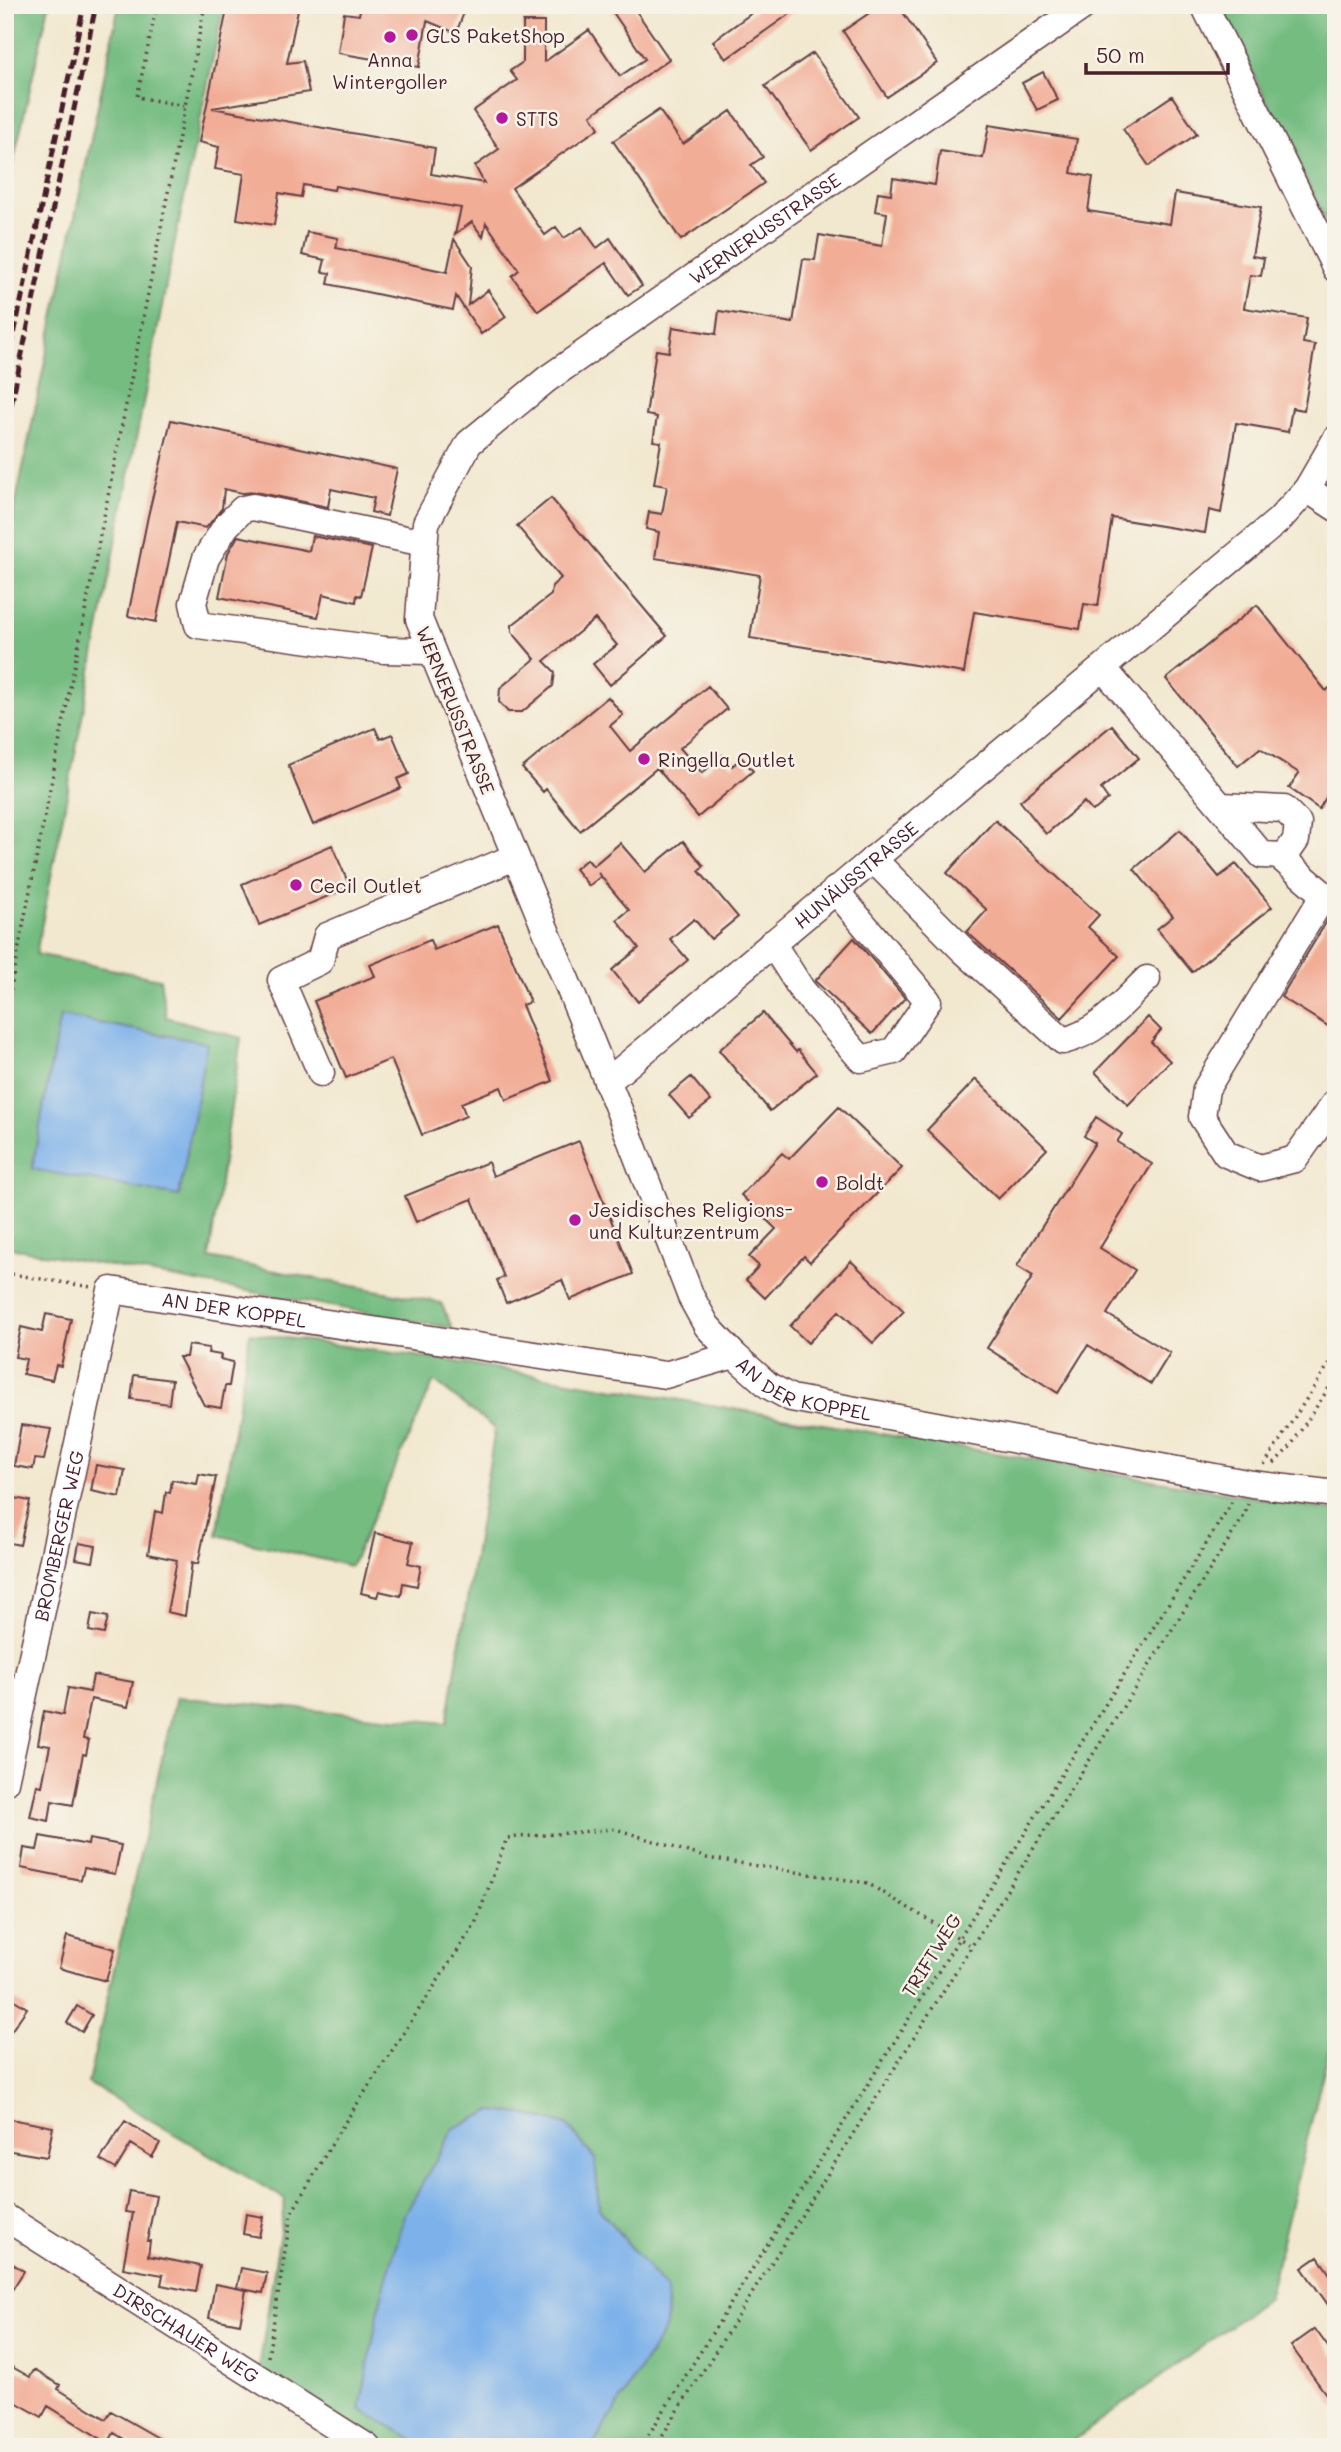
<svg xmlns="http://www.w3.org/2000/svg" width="1341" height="2452" viewBox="0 0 1341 2452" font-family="Mali,sans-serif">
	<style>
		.forest { fill: #75bc81; stroke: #606e56; stroke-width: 2 }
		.water { fill: #7cb1ea; stroke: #63688a; stroke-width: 2 }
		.building { fill: #f2ad97 }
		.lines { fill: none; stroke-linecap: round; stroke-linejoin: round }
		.minor-casing { stroke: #633d44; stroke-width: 29 }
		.path { stroke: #633d44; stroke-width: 3.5; stroke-dasharray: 2 5; stroke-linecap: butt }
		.minor { stroke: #fff; stroke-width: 26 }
		.rail { stroke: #4a1f2b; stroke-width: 5; stroke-dasharray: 10 5; stroke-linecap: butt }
		.poi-dot { fill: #b5179e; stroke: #f7f3e8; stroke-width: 2.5 }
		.labels { text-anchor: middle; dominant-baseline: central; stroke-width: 5; stroke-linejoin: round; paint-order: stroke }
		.poi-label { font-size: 19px; fill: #4a1f2b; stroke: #f7f3e8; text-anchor: start }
		.street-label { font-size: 19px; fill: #4a1f2b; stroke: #f7f3e8 }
	</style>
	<rect width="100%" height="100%" fill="#f7f3e8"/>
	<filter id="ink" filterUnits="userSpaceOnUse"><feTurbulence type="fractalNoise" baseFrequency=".0143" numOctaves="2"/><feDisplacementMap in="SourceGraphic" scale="14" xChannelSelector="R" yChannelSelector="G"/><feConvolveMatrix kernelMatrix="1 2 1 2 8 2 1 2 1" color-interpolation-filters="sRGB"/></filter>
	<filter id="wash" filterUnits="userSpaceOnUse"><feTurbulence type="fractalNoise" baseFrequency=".00686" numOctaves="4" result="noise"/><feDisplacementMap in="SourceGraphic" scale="28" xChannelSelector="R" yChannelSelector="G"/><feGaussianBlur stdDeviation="1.57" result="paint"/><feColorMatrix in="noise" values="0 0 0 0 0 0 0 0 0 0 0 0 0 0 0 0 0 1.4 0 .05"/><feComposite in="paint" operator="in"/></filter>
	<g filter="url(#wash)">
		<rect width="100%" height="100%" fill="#f2e8cf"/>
		<!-- forest -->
		<path class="forest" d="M5 5H49L5 198Z
			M119 5H224L168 275 36 954 160 979 166 1017 241 1038 209 1258 441 1303 452 1328 5 1247V554Z
			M1219 5H1336V241Z
			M250 1333 451 1361 1336 1511V2021L1268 2298 1065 2447H592L666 2327 667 2290 599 2209 595 2159 567 2125 524 2114 491 2111 360 2409 427 2447H381L259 2369 285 2199 88 2083 176 1697 447 1723 495 1429 434 1381 351 1566 217 1535Z"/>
		<!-- water -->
		<path class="water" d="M60 1016 207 1043 179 1196 32 1169Z
			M491 2111 524 2114 567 2125 595 2159 599 2209 667 2290 666 2327 592 2447H427L360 2409 381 2298 405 2214 454 2128Z"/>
		<g id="blocks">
			<!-- building -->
			<path class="building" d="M228 5H299L287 63 303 61 309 92 212 108 435 148 431 174 484 183 475 166 499 149 473 111 517 80 510 71 523 62V22H544V62L589 30 620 76 645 59 608 5H632L669 59 591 115 599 128 512 188 545 235 556 227 564 238 582 227 597 248 610 238 642 286 628 295 606 263 538 311 512 276 519 270 486 223 483 237 472 222 455 234 461 208 335 186 334 190 303 185 301 197 279 193 274 225 237 219 244 174 215 169 219 147 199 142Z
				M361 5H454L453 9 465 10 456 33 427 21 419 67 338 53 344 13 359 15Z
				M763 5H802L726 59 713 41Z
				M881 5H898L937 63 887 97 843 31Z
				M813 53 859 117 811 150 765 86Z
				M1043 72 1058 100 1037 110 1022 83Z
				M1172 96 1197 134 1149 166 1123 129Z
				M659 110 683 144 731 111 763 157 751 165 764 183 681 240 613 141Z
				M989 125 1077 139 1071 173 1093 177 1088 211 1170 224 1175 193 1261 207 1252 256 1264 258 1261 276 1250 275 1244 308 1307 318 1303 343 1315 345 1304 410 1292 408 1288 432 1236 423 1221 513 1209 510 1205 533 1112 518 1098 606 1084 604 1080 629 974 612 964 673 750 638 760 575 655 558 659 532 646 529 649 512 662 514 667 486 654 484 661 442 653 441 657 417 646 415 656 350 669 352 673 327 716 334 719 311 793 323 803 259 815 260 819 235 882 246 887 213 875 211 878 192 891 194 893 178 935 185 940 151 983 158Z
				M307 232 338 238 336 248 447 272 454 239 472 266 468 305 488 290 506 317 481 334 456 296 453 310 328 284 330 273 322 272 325 260 302 255Z
				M171 420 397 469 387 516 371 512 374 498 331 489 328 507 256 492 242 493 224 489 222 508 206 528 177 522 156 622 128 616 148 516Z
				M551 498 667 636 610 685 593 664 617 645 595 619 544 661 555 672 553 686 522 712H508L499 702 500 688 535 659 512 632V625L551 595 552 586 561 578 517 526Z
				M238 536 309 551 312 536 372 548 361 596 357 595 356 602 323 594 318 617 219 597 228 553Z
				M1257 605 1326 691 1336 682V792L1331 789 1319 809 1289 788 1299 773 1260 748 1238 766 1166 679Z
				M708 686 727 709 680 748 702 773 723 755 732 766 742 758 753 771 698 817 657 768 580 831 546 789 543 792 522 768 608 697 623 715 610 726 630 751Z
				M1112 725 1139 758 1101 789 1108 799 1096 809 1092 811 1084 802 1046 834 1020 801Z
				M375 728 380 739 392 734 409 774 397 779 401 788 313 825 288 765Z
				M995 820 1099 915 1088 927 1119 956 1062 1018 967 932 987 910 947 873Z
				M1180 830 1219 877 1236 864 1272 907 1192 972 1157 929 1173 916 1134 869Z
				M683 841 704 866 699 871 738 917 711 939 694 919 670 939 688 960 638 1002 612 970 639 948 617 920 629 910 598 873 601 876 589 886 575 869 587 859 593 866 620 843 645 872Z
				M332 845 350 887 259 925 242 884Z
				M1336 906V1031L1281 997Z
				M498 924 530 1002 522 1005 553 1081 506 1100 501 1087 461 1103 466 1116 422 1135 391 1059 346 1078 314 1001 375 976 370 965 430 940 434 950Z
				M854 938 905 998 872 1034 815 981Z
				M763 1013 796 1052 798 1050 817 1073 770 1111 719 1050Z
				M1148 1017 1161 1030 1151 1042 1170 1061 1128 1105 1095 1072Z
				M691 1077 711 1101 689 1118 669 1095Z
				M976 1079 1047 1149 998 1199 927 1130Z
				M839 1107 902 1168 810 1262 804 1256 765 1298 746 1280 759 1266 749 1257 776 1229 741 1195 782 1153 789 1159Z
				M1096 1117 1122 1134 1117 1142 1152 1164 1100 1248 1135 1270 1107 1314 1170 1353 1151 1384 1088 1345 1058 1393 987 1348 1033 1276 1017 1266 1095 1143 1084 1136Z
				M579 1141 633 1274 570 1300 562 1280 506 1303 497 1280 504 1277 472 1199 416 1222 405 1196 488 1162 493 1176Z
				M851 1261 904 1311 873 1343 839 1311 808 1343 790 1326Z
				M46 1314 71 1319 61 1366 56 1365 52 1380 23 1374 26 1359 15 1357 21 1327 42 1332Z
				M188 1345 209 1348 208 1353 221 1355 220 1359 233 1362 229 1386H225L221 1408 204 1405 179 1357H186Z
				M134 1375 172 1380 169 1404 131 1399Z
				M21 1425 51 1429 44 1460 35 1459 33 1469 14 1466Z
				M96 1465 125 1470 120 1497 91 1491Z
				M199 1474 216 1477 198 1564 192 1562 185 1616 167 1612 177 1560 148 1554 155 1511 163 1513 166 1492 170 1493 172 1480 197 1484Z
				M5 1496 30 1501 20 1545 5 1542Z
				M375 1533 413 1542 408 1563 421 1566 417 1586 403 1583 401 1596 379 1591 377 1597 361 1593Z
				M79 1543 96 1546 93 1562 76 1559Z
				M92 1614 108 1617 104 1634 89 1631Z
				M93 1675 133 1682 128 1707 91 1699 83 1739 89 1740 86 1755 83 1754 73 1805 52 1801 49 1821 30 1817 37 1785 42 1786 50 1746 38 1744 44 1711 63 1715 68 1688 90 1692Z
				M40 1836 88 1845 89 1839 121 1845 115 1874 84 1868 81 1880 21 1868 24 1848 37 1850Z
				M67 1936 115 1949 106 1981 59 1968Z
				M5 1994 27 2008 5 2040Z
				M77 2006 92 2015 82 2032 67 2023Z
				M5 2118 53 2127 47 2157 5 2150Z
				M125 2121 160 2143 152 2157 131 2144 116 2169 100 2160Z
				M129 2191 156 2196 147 2241H150L148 2256 201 2266 196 2292 161 2285 163 2275 123 2268 133 2213 125 2212Z
				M246 2214 263 2217 259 2237 243 2234Z
				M1318 2257 1336 2283V2316L1302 2268Z
				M5 2259 24 2271 5 2301Z
				M241 2268 267 2273 263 2293 237 2288Z
				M215 2284 246 2290 240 2324 209 2318Z
				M1315 2329 1336 2358V2408L1291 2346Z
				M5 2363 30 2377 34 2370 60 2385 58 2389 106 2419 111 2411 174 2447H137L114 2433 108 2443 48 2406 42 2417 5 2396Z"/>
		</g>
	</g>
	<g filter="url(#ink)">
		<use href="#blocks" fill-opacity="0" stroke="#633d44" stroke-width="2"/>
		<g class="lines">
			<!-- minor casing -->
			<g class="minor-casing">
				<g id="minor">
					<path d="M1204 5 1336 269"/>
					<path d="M1307 489 1336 508"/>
					<path d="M424 543 253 507 243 509 226 526 206 558 193 603 198 625 384 650 431 651"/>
					<path d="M1103 668 1262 855 1285 856 1296 840 1298 823 1284 809 1222 806"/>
					<path d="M1279 856 1324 895 1206 1089 1202 1117 1226 1154 1260 1168 1295 1159 1336 1101"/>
					<path d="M873 859 964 951 1063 1041C1100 1032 1121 1004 1147 979"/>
					<path d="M772 943 802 990 861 1059 894 1051 928 1001 835 890"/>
					<path d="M321 1073 281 980 320 961 327 936 515 857"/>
					<path id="s1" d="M607 1082 1279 520 1307 489 1336 439"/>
					<path id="s2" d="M734 1355 707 1326 691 1297 619 1110 419 619 426 523 469 443 547 379 1085 5"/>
					<path id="s3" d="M5 1782 111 1290 665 1375 734 1355 769 1386 791 1398 1252 1484 1336 1494"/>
					<path id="s4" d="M5 2217 367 2447"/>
				</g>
			</g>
			<!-- path -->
			<path class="path" d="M157 5 137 97 185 106
				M5 1017 205 5
				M5 1273 91 1287
				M1274 1463 1290 1447 1336 1377
				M1264 1465 1336 1353
				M268 2357 291 2214 338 2133 475 1924 507 1838 616 1829 707 1858 867 1883 972 1946
				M641 2447 1232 1502
				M655 2447 1245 1514 1248 1504"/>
			<!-- minor -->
			<use href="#minor" class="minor"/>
			<!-- rail -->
			<path class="rail" d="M5 377 84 5
				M5 434 96 5"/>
		</g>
	</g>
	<!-- markers -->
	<g class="poi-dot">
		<circle cx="412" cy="35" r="7"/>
		<circle cx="390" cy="37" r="7"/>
		<circle cx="502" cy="118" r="7"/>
		<circle cx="644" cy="759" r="7"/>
		<circle cx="296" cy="885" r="7"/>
		<circle cx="822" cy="1182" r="7"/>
		<circle cx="575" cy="1220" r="7"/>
	</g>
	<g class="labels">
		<!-- poi labels -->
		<g class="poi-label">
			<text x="426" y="35">GLS PaketShop</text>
			<text x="390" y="59" text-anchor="middle">Anna<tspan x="390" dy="22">Wintergoller</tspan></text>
			<text x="516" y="118">STTS</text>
			<text x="658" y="759">Ringella Outlet</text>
			<text x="310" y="885">Cecil Outlet</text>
			<text x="836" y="1182">Boldt</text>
			<text x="589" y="1209">Jesidisches Religions-<tspan x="589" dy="22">und Kulturzentrum</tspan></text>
		</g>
		<!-- street labels -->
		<g class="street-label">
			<text stroke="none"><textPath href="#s2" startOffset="1356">WERNERUSSTRASSE</textPath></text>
			<text transform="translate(456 710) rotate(68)">WERNERUSSTRASSE</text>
			<text stroke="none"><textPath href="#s1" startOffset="324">HUNÄUSSTRASSE</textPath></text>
			<text stroke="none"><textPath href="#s3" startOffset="628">AN DER KOPPEL</textPath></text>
			<text stroke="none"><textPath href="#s3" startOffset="1216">AN DER KOPPEL</textPath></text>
			<text stroke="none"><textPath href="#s3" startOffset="252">BROMBERGER WEG</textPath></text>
			<text transform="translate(931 1955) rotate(-58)">TRIFTWEG</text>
			<text stroke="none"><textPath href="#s4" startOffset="215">DIRSCHAUER WEG</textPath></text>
		</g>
	</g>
	<!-- margin -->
	<rect width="1341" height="2452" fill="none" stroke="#f7f3e8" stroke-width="28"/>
	<!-- scale -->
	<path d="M1086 63v10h142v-10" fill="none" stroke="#4a1f2b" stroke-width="3.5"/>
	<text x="1096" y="63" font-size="21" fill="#4a1f2b" stroke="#f7f3e8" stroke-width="5" paint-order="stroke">50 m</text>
</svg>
